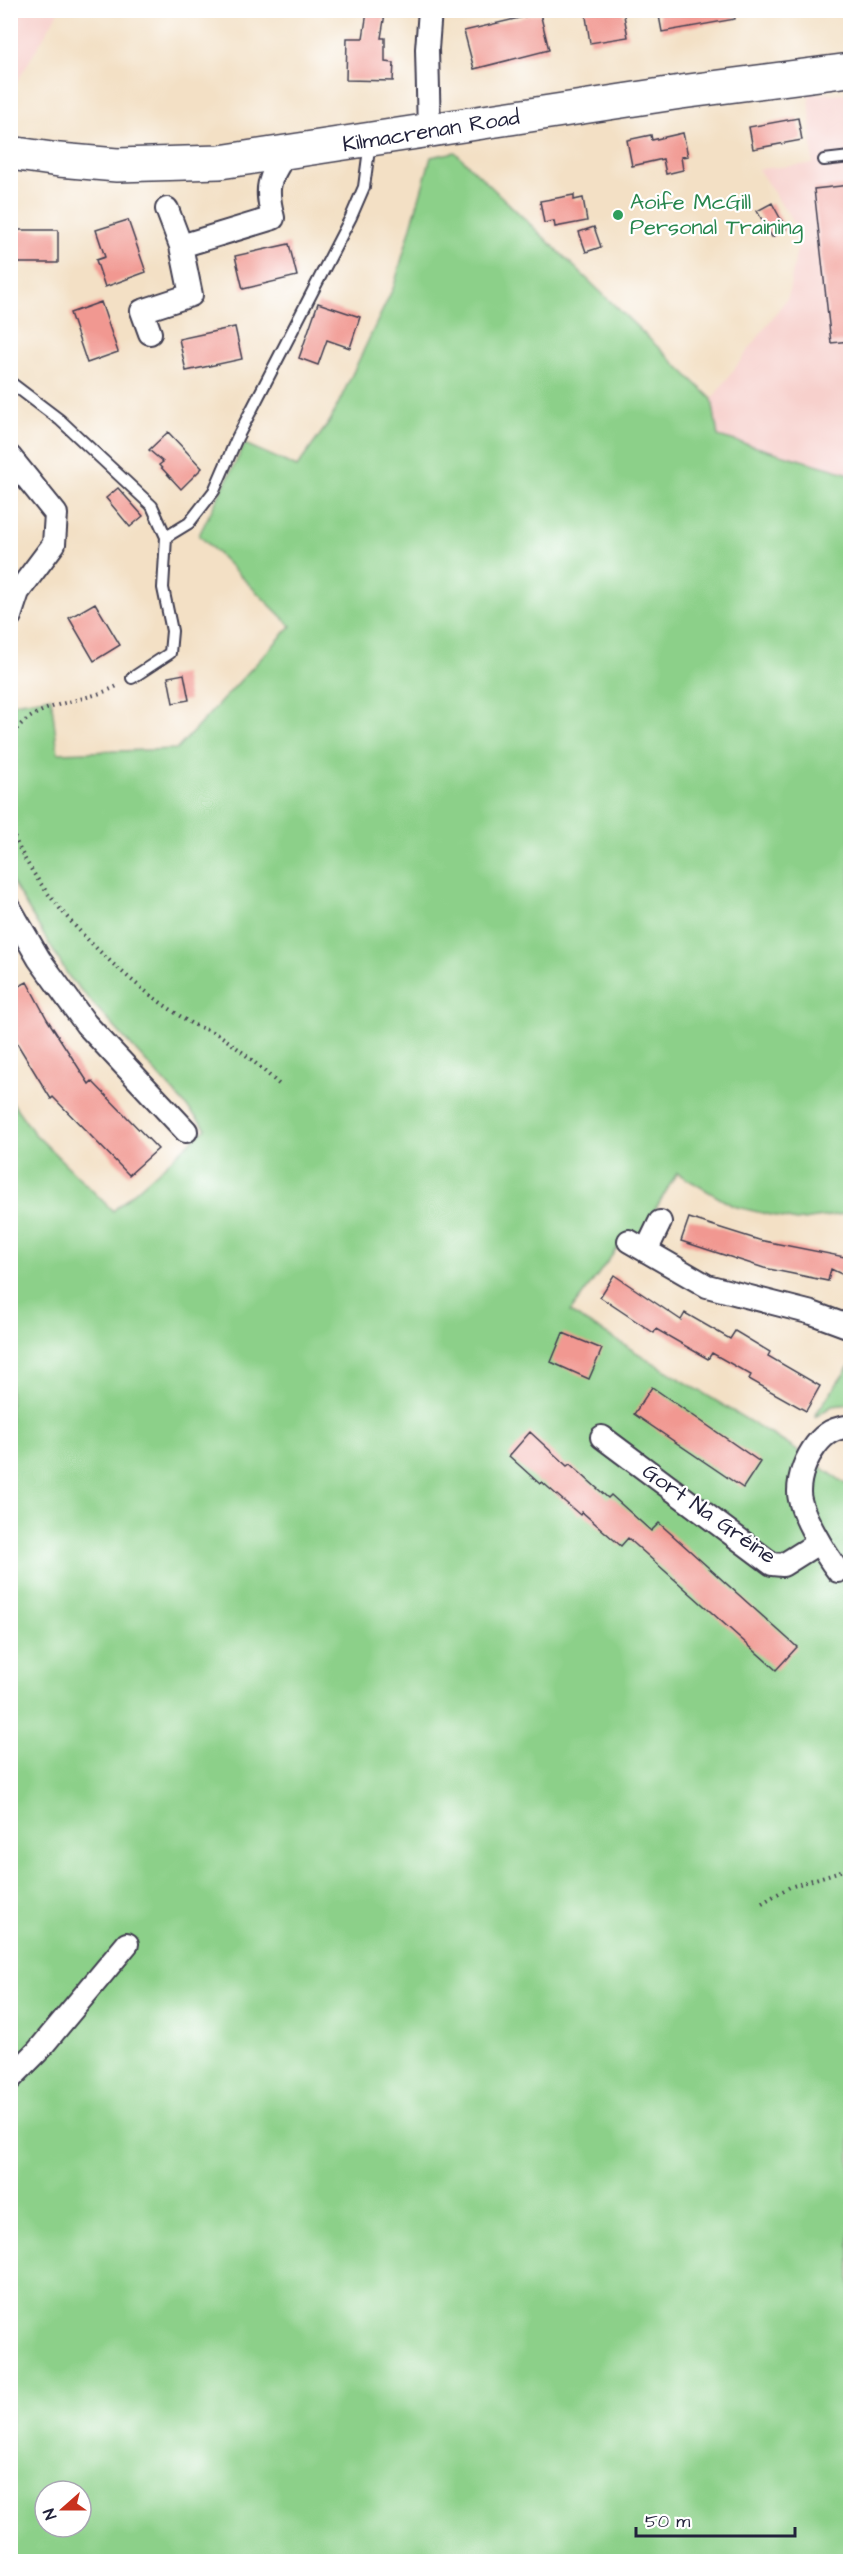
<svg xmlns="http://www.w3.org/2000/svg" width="861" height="2572" viewBox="0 0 861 2572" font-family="'Architects Daughter',sans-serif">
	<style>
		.built { fill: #f7d0cc }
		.green { fill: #8cd089; stroke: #577962; stroke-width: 1.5; fill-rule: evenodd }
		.building { fill: #f19891 }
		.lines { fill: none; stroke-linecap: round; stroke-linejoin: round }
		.service-casing { stroke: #413e50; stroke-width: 14 }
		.minor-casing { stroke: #413e50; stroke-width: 26 }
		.primary-casing { stroke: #413e50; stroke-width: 36 }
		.path { stroke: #413e50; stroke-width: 4; stroke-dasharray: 1.5 4.5; stroke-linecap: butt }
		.service { stroke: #fff; stroke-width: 10 }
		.minor { stroke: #fff; stroke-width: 22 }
		.primary { stroke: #fff; stroke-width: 33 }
		.leisure-dot { fill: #2e9e5b; stroke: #fff; stroke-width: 2 }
		.labels { text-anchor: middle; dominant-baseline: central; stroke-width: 4.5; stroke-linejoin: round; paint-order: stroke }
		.street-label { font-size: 22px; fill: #22223b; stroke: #fff }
		.leisure-label { font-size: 22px; fill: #27864d; stroke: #fff; text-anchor: start }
	</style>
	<rect width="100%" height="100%" fill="#fff"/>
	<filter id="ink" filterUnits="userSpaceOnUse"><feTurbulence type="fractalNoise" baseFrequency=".0167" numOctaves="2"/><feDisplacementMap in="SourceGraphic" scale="12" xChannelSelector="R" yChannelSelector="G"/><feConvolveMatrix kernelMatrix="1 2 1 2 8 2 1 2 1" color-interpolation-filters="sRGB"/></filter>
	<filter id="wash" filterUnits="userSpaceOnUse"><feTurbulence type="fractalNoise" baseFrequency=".008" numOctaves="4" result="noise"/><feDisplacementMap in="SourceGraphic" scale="24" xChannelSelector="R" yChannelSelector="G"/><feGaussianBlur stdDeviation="1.35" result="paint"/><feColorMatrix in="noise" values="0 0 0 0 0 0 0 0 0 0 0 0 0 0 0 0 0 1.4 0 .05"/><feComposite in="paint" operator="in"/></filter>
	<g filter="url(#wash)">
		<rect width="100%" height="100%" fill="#f3e0c5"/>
		<!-- built -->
		<path class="built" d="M11 10 59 11 11 92 10 11Z
			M809 93 850 94V474L718 436 712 399 788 297 800 232 758 169 813 164Z"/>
		<!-- green -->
		<path class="green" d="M455 152 712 399 718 436 850 474V1213L796 1221 733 1206 677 1173 641 1233 625 1238 570 1312 787 1444 850 1487V2561H11L10 1099 34 1133 113 1211 206 1128 69 977 11 880V715L14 703 51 697 58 753 177 749 291 626 199 535 245 444 297 467 330 421 394 286 431 157ZM45 2491H81V2527H45Z
			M850 1365V1404L832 1406 815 1417V1415Z"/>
		<g id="blocks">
			<!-- building -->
			<path class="building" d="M585 10H623L628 37 590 43Z
				M658 10H734L735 19 662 32Z
				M367 12 385 14 381 38H385V62L394 63 393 81 346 80 347 38H363Z
				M540 13 549 50 474 69 464 31Z
				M798 118 802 140 753 149 749 127Z
				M683 133 688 156 681 157 683 170 666 174 663 159 632 166 627 140 651 135 652 140Z
				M850 185V341L831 343 814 189Z
				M574 195V200L583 198 587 221 555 227 554 221 544 223 540 201Z
				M772 203 786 229 772 237 757 211Z
				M128 220 146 272 105 287 96 260 105 257 96 230Z
				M594 227 601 247 586 252 579 232Z
				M10 230H58V263H10Z
				M289 244 297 276 243 289 235 256Z
				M101 302 118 352 87 363 70 313Z
				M318 303 360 317 350 348 327 340 318 365 299 358Z
				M235 327 242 359 186 371 179 339Z
				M168 432 202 468 181 489 159 465 163 462 149 450Z
				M118 488 143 516 130 527 106 498Z
				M95 603 120 645 94 661 69 618Z
				M184 674 189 700 173 703 168 677Z
				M27 982 47 1019 89 1084 92 1081 158 1149 129 1175 53 1097 51 1099 10 1032V991Z
				M689 1218 759 1240 850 1258V1278L831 1269 828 1281 764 1268 681 1241Z
				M614 1275 681 1320 685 1313 730 1339 735 1331 770 1352 768 1356 820 1386 806 1411 749 1379 751 1375 712 1353 708 1359 656 1329 654 1333 600 1297Z
				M563 1333 602 1349 589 1379 551 1362Z
				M652 1387 760 1462 743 1488 634 1414Z
				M530 1432 567 1466 570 1464 608 1498 611 1495 651 1531 659 1523 797 1647 776 1670 628 1538 621 1546 582 1512 580 1515 542 1482 540 1484 509 1456Z"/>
		</g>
	</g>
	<g filter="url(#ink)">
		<use href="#blocks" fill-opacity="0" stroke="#413e50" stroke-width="1.5"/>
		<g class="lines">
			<!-- service casing -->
			<g class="service-casing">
				<path id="service" d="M824 160 850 157
					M10 382 60 420 152 506 166 537 163 588 172 631 170 653 132 678
					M166 537 189 523 214 491 237 438 351 217 364 187 370 142"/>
			</g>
			<!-- minor casing -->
			<g class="minor-casing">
				<path id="minor" d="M429 132 427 49 430 10
					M167 209 181 246
					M150 333 142 311 191 295 181 246 273 218C265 186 268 181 285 154
					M10 457 56 514 54 544 18 592 10 616
					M10 909 39 959 86 1024 186 1131
					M629 1241 707 1286 812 1313 850 1327
					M646 1251 660 1222
					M602 1437 772 1564 783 1565 818 1543
					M838 1571C826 1555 799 1512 799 1492 799 1476 806 1458 816 1445 825 1433 835 1427 850 1427
					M10 2079 37 2052 127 1944"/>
			</g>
			<!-- primary casing -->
			<g class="primary-casing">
				<path id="primary" d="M10 153 59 160 117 165 220 162 681 92 850 70"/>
			</g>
			<!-- path -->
			<path class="path" d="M10 739C30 700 86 704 119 685
				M10 826C32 892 112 970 170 1009 177 1014 184 1019 192 1024 203 1029 216 1032 225 1039 245 1053 263 1070 281 1086
				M762 1903 790 1887 850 1868"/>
			<!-- service -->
			<use href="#service" class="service"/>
			<!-- minor -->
			<use href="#minor" class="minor"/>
			<!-- primary -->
			<use href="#primary" class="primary"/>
		</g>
	</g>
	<!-- markers -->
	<circle class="leisure-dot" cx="618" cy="215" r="6"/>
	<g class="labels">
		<!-- street labels -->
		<g class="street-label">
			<text transform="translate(431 131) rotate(-9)">Kilmacrenan Road</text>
			<text transform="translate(709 1514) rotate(35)">Gort Na Gréine</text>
		</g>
		<!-- leisure labels -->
		<g class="leisure-label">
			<text x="630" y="202">Aoife McGill<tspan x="630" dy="25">Personal Training</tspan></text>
		</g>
	</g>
	<!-- margin -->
	<rect width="861" height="2572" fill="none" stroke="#fff" stroke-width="36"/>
	<!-- north arrow -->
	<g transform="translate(63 2509) rotate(249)"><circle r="28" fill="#ffffff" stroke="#a7a7b1" stroke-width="1.5"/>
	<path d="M0-4.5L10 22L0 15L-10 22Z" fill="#c8321e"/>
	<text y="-9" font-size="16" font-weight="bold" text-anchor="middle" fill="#22223b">N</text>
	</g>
	<!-- scale -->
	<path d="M636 2527v9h159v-9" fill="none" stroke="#22223b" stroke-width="3"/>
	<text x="645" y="2527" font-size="18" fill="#22223b" stroke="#ffffff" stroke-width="4.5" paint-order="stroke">50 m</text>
</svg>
